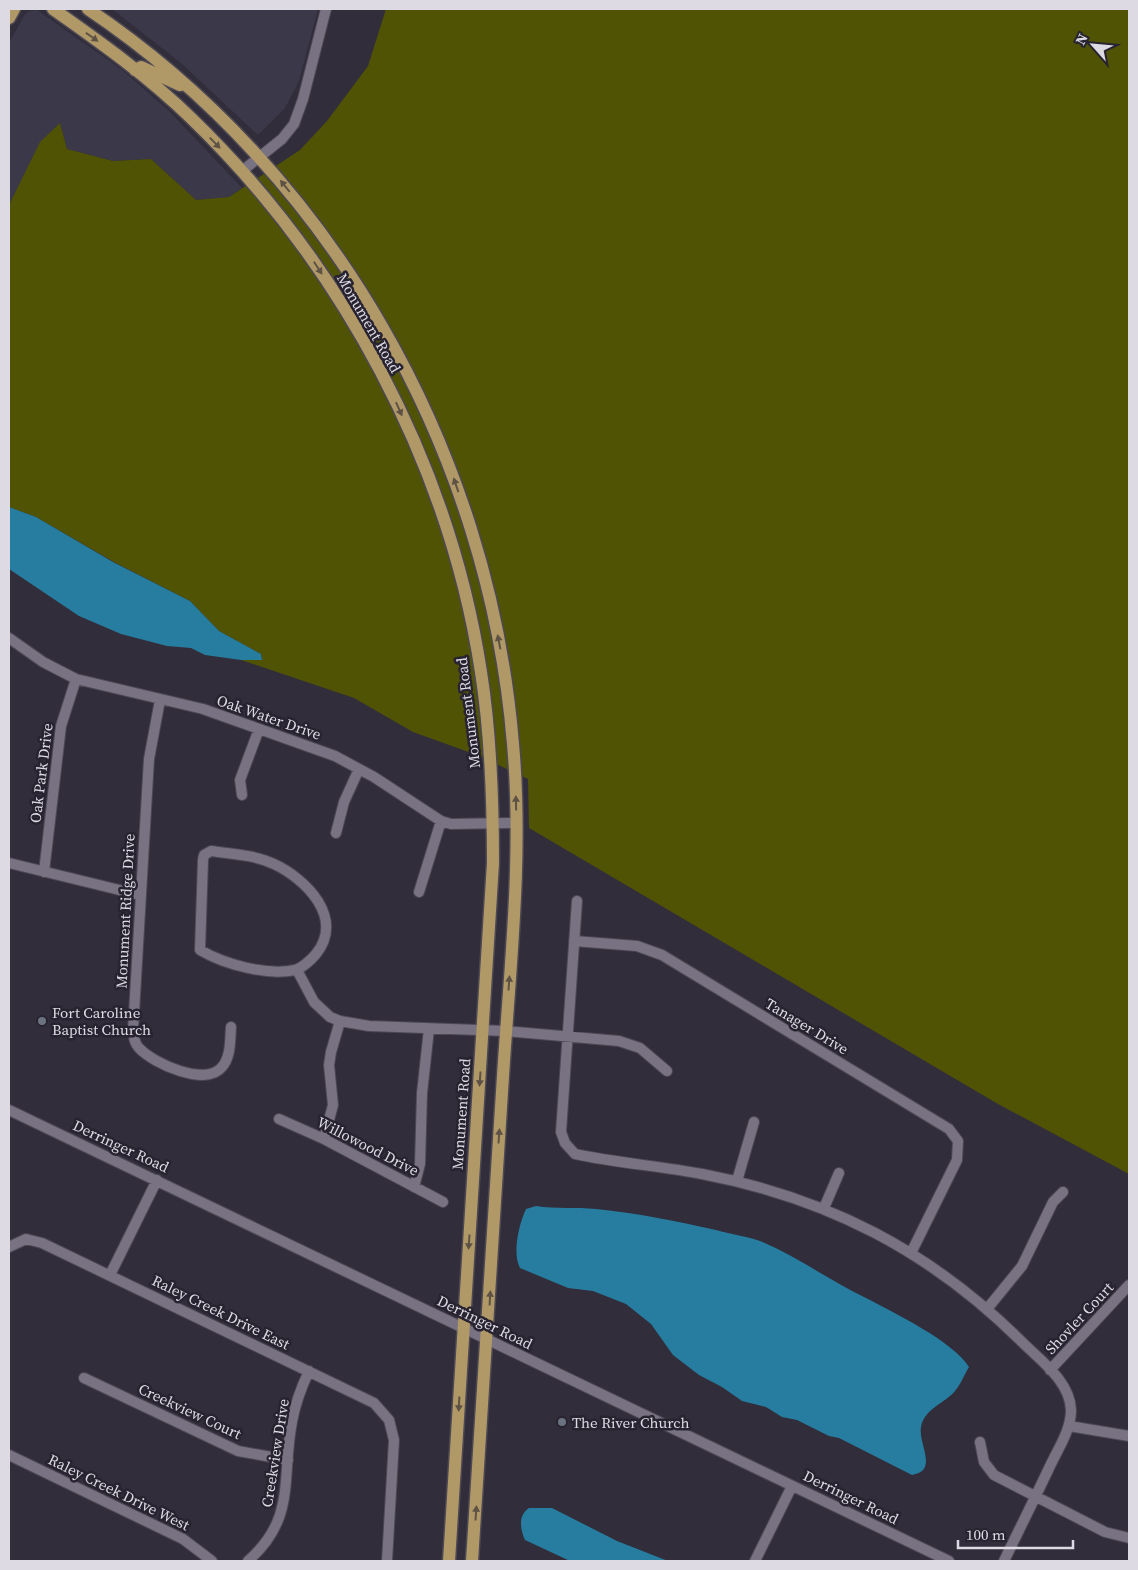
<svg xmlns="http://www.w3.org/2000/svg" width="1138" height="1570" viewBox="0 0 1138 1570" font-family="'Source Serif 4',serif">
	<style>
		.commercial { fill: #3b3849 }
		.green { fill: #505303 }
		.water { fill: #267d9f }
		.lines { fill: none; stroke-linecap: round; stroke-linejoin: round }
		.minor-casing { stroke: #4d4854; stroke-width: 12 }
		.major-casing { stroke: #4d4854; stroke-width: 15 }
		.minor { stroke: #787283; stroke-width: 10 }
		.major { stroke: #b09966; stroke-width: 12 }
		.oneway { fill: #5e5246 }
		.worship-dot { fill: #6b7280; stroke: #282331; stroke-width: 2 }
		.labels { text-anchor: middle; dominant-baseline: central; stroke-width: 5; stroke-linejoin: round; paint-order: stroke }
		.street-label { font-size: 15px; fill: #dddae3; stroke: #282331 }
		.poi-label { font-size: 15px; fill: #dddae3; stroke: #282331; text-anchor: start }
	</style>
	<rect width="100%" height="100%" fill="#322d3b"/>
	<!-- commercial -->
	<path class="commercial" d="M112 9H318L299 81 285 108 258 135 181 63Z
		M37 10 121 69 169 111 242 188 229 197 196 200 151 159 113 161 67 149 60 123 22 179 9 205V43L25 14 30 11Z"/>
	<!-- green -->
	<path class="green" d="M386 9H1129V1174L998 1104 529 828 528 779 477 755 413 732 354 698 241 660H262L261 654 219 631 190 601 114 562 36 517 9 507V205L40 142 60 123 67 149 113 161 151 159 196 200 229 197 300 150 327 121 368 66Z"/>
	<!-- water -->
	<path class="water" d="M9 507 36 517 113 562 190 601 219 631 261 654 262 660H241L205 655 191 648 167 646 121 634 79 616 9 569Z
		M536 1206C556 1209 576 1207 596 1209 637 1213 676 1221 716 1230 730 1234 746 1236 760 1241 798 1257 830 1281 866 1298 893 1312 954 1342 969 1367 964 1375 961 1384 955 1391 945 1403 924 1409 921 1427 918 1444 939 1471 912 1475L839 1438 829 1436 797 1420 782 1417 766 1407 742 1401 722 1387 699 1375 673 1355 651 1324 626 1304 593 1291 568 1288 520 1268C512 1253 519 1224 526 1209Z
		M529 1508H552L617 1541 668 1561H570L525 1540C520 1529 518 1515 529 1508Z"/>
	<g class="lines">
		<!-- minor casing -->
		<g class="minor-casing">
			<path id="minor" d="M242 171 282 139 294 124 303 99 326 9
				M9 638 43 662 76 679 203 709 335 756 374 777 441 821 451 824 516 823
				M160 700 149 759 133 1030C134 1037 134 1043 139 1048 154 1064 206 1087 222 1067 231 1057 230 1040 231 1027
				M242 795 240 780 259 729
				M336 833 344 802 359 769
				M211 851C232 854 255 855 274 864 306 879 345 918 316 954 311 960 302 968 295 970 266 976 224 964 200 950L203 860 204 855Z
				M9 863 140 895
				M44 872 61 726 76 679
				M419 892 441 821
				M577 901 561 1132 565 1143 575 1154C617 1163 660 1166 702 1174 828 1198 930 1251 1021 1341 1040 1360 1070 1381 1071 1410 1071 1430 1058 1449 1050 1466 1035 1498 1019 1530 1004 1561
				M574 941 637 946 662 955 949 1129 958 1141 957 1160 911 1253
				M297 970 314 1002 330 1017 340 1021 369 1026 506 1031 619 1041 640 1048 667 1071
				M9 1110 949 1561
				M279 1119 324 1139 443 1202
				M324 1139 333 1105 329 1065 331 1052 340 1021
				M737 1181 754 1122
				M414 1187 420 1164 422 1093 429 1029
				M824 1208 839 1173
				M9 1247 26 1239 42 1243 374 1403 389 1420 394 1440 387 1561
				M110 1275 157 1180
				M987 1309 1022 1266 1053 1202 1063 1192
				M1050 1370 1129 1285
				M84 1378 238 1451 288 1460
				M1069 1426 1129 1436
				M980 1442 984 1462 994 1475 1105 1532 1129 1538
				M9 1455 183 1539 212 1561
				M248 1561C297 1518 281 1478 292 1422 295 1404 301 1388 309 1371
				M755 1561 792 1486"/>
		</g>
		<!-- major casing -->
		<g class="major-casing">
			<path id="major" d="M53 9C100 42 149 77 191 118 342 264 449 463 481 672 491 735 493 799 493 863L449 1561
				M88 9C332 173 489 451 513 744 523 855 510 966 503 1076 493 1238 483 1400 472 1561
				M9 18 14 9
				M135 70 141 67 180 85"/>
		</g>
		<!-- minor -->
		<use href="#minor" class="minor"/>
		<!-- major -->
		<use href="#major" class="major"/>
	</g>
	<!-- one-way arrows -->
	<defs><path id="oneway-solid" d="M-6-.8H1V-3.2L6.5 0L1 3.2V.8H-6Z" transform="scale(1.25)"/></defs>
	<g class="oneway">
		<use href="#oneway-solid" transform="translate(92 37) rotate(35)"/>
		<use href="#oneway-solid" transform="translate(215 143) rotate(46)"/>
		<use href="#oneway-solid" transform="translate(285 186) rotate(-129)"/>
		<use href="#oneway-solid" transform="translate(318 268) rotate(57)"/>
		<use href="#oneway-solid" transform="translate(399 409) rotate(66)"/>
		<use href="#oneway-solid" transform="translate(456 485) rotate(-109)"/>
		<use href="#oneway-solid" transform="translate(499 642) rotate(-101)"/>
		<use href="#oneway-solid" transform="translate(516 803) rotate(-91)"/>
		<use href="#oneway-solid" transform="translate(509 983) rotate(-86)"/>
		<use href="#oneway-solid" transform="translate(480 1079) rotate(94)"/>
		<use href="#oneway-solid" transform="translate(499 1136) rotate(-86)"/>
		<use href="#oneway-solid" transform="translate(469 1242) rotate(94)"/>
		<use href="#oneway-solid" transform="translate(490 1298) rotate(-87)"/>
		<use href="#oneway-solid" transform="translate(459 1404) rotate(93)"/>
		<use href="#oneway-solid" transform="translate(476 1513) rotate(-86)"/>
	</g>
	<!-- markers -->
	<g class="worship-dot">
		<circle cx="42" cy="1021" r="5"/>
		<circle cx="562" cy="1422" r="5"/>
	</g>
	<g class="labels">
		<!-- street labels -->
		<g class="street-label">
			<text transform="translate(369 323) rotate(60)">Monument Road</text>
			<text transform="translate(468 713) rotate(-97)">Monument Road</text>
			<text transform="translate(269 717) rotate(19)">Oak Water Drive</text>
			<text transform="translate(41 773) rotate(-83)">Oak Park Drive</text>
			<text transform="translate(125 911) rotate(-87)">Monument Ridge Drive</text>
			<text transform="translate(807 1026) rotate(31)">Tanager Drive</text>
			<text transform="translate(461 1114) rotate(-86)">Monument Road</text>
			<text transform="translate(121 1146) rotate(25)">Derringer Road</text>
			<text transform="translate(368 1146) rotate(27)">Willowood Drive</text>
			<text transform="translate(221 1312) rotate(26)">Raley Creek Drive East</text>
			<text transform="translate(1079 1318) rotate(-47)">Shovler Court</text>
			<text transform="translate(485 1322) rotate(26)">Derringer Road</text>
			<text transform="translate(190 1411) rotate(25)">Creekview Court</text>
			<text transform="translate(275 1453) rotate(-81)">Creekview Drive</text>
			<text transform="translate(119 1492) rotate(26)">Raley Creek Drive West</text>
			<text transform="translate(851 1497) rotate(26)">Derringer Road</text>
		</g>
		<!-- poi labels -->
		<g class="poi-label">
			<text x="52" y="1012">Fort Caroline<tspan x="52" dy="17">Baptist Church</tspan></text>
			<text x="572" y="1422">The River Church</text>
		</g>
	</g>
	<!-- border -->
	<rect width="1138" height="1570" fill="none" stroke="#dddae3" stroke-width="20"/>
	<!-- north arrow -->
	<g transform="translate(1093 45) rotate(297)" stroke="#282331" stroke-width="4" paint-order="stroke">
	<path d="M0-4L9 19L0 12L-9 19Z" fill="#dddae3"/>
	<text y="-8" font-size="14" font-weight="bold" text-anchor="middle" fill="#dddae3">N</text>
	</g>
	<!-- scale -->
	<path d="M958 1540v8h115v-8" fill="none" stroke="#dddae3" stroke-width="2.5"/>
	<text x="966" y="1540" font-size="15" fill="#dddae3" stroke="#282331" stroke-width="4" paint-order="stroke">100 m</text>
</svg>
